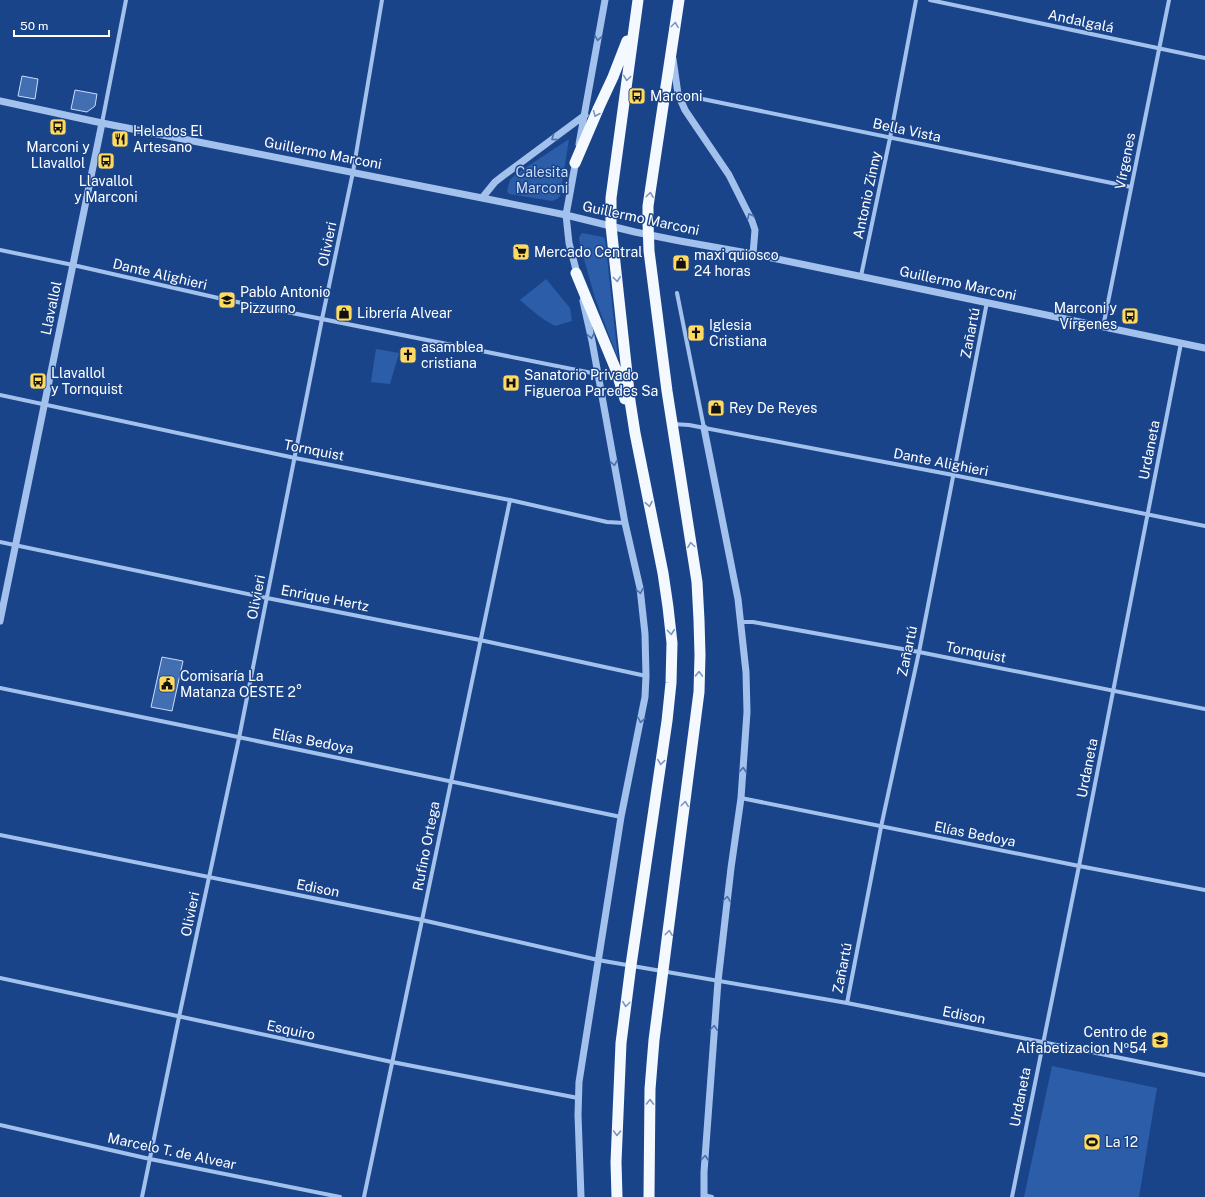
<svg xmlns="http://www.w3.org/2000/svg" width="1205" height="1197" viewBox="0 0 1205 1197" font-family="'Public Sans',sans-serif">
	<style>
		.green { fill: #2c5da8 }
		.building { fill: #426eb2; stroke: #c9dcfa }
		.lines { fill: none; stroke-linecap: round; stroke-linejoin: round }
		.minor { stroke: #a3c1ed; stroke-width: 4 }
		.tertiary { stroke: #a3c1ed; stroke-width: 7 }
		.trunk { stroke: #f4f8ff; stroke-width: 11 }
		.oneway { stroke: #7c95bf }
		.oneway2 { stroke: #4a70ad }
		.labels { text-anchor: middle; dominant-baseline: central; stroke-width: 3; stroke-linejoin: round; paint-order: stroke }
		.street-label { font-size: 14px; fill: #fff; stroke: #1a448a }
		.poi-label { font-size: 14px; fill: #fff; stroke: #1a448a; text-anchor: start }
		.park-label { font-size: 14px; fill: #c9dcfa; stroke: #1a448a }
	</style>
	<rect width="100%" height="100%" fill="#1a448a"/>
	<!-- green -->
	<path class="green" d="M569 139 560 196 557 199 552 201 509 194 507 191 510 180 516 174Z
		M582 233 603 237 605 239 618 359 595 298 580 245 579 237Z
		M546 279 570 308 572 321 555 326C542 319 531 310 520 300Z
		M376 349 399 353 390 384 371 382Z
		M1052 1066 1157 1088 1139 1197H1024Z"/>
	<!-- building -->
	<path class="building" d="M22 76 38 79 35 99 18 96Z
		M75 90 97 94 95 106 87 112 71 109Z
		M162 657 183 661 172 711 151 707Z"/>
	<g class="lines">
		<!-- minor -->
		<path class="minor" d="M930 0 1205 58
			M678 94 1131 187
			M102 123 126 0
			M0 250 73 265 227 300 597 374
			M861 276 890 138 916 0
			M677 293 704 428
			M1103 327 1169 0
			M0 395 295 458 510 500 607 522 625 523
			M673 424 689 425 953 475 1205 526
			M0 542 267 598 480 640 646 676
			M741 622H753L919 652 1205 709
			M0 688C207 731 414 772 621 817
			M741 798 1079 866 1205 890
			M0 835 422 920 598 960 847 1003 1042 1042 1205 1075
			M0 978 392 1062 578 1098
			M847 1003 881 827 919 652 987 302
			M0 1125 150 1159 340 1197
			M704 1195 712 1197
			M142 1197 179 1017 239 738 322 319 353 172 382 0
			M364 1197 510 500
			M1012 1197 1079 866 1181 343"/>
		<!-- tertiary -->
		<path class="tertiary" d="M673 59 678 94 685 110 729 175 752 221 755 230 753 254
			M0 101 102 123 482 198 566 215 635 232 680 241 753 254 1205 348
			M579 144 605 0
			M576 160 566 215 569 243 578 277
			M482 198 495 182 504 175 585 115
			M704 428 738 599 746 672 747 712 741 798 731 868 718 981 704 1172V1197
			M0 621 102 123
			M581 1197 578 1115 579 1082 621 817 645 697 646 676 645 634 640 588 625 523 592 341 583 301"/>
		<!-- trunk -->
		<path class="trunk" d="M575 163 599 107 613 77 627 41
			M576 273 616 370 625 399
			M617 1197 616 1162 621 1043 631 965 667 721 671 683 672 643 668 607 663 573 635 433 630 401 611 226V198L638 0
			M649 1197 650 1089 654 1040 699 692 700 655 699 620 697 582 667 391 649 251 648 223V206L651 186 679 0"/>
	</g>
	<!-- one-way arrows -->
	<defs><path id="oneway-chevron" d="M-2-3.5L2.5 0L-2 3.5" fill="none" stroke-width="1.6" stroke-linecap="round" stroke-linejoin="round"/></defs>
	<g class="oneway">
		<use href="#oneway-chevron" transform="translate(675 25) rotate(-82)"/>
		<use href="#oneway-chevron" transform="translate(627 78) rotate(98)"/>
		<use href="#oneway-chevron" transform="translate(596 114) rotate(113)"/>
		<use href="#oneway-chevron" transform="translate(650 195) rotate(-83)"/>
		<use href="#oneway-chevron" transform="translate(617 279) rotate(83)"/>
		<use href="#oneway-chevron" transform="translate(649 504) rotate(79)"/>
		<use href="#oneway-chevron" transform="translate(691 545) rotate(-98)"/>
		<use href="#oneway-chevron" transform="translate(671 632) rotate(85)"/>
		<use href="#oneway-chevron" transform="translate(699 674) rotate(-88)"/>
		<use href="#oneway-chevron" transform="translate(661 762) rotate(98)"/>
		<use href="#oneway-chevron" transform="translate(685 804) rotate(-83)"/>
		<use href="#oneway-chevron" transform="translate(669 933) rotate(-83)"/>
		<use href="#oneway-chevron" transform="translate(626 1004) rotate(97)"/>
		<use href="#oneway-chevron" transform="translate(650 1102) rotate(-89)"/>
		<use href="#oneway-chevron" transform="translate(617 1133) rotate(92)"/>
	</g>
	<g class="oneway2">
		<use href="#oneway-chevron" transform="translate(598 38) rotate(100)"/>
		<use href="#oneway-chevron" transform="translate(554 138) rotate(144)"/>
		<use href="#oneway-chevron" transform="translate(750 216) rotate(-115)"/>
		<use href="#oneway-chevron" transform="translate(591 336) rotate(79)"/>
		<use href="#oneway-chevron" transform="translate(614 463) rotate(79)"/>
		<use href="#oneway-chevron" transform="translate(640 591) rotate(80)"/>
		<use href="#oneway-chevron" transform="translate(641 720) rotate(101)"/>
		<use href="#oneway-chevron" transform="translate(743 770) rotate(-85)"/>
		<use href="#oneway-chevron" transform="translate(727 899) rotate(-83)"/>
		<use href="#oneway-chevron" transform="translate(714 1028) rotate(-86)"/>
		<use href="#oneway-chevron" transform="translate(705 1158) rotate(-86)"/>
	</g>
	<!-- icons -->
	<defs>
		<g id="bus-square" transform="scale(0.9)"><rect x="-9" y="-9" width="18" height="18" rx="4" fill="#ffda60" stroke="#1a448a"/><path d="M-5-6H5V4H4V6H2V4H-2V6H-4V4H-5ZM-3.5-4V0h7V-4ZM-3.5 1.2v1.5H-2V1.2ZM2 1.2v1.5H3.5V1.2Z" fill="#111"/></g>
		<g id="restaurant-square" transform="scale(0.9)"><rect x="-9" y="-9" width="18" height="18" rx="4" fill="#ffda60" stroke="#1a448a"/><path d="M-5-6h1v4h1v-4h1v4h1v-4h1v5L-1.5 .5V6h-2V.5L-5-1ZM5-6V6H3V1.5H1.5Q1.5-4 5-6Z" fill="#111"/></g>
		<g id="supermarket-square" transform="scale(0.9)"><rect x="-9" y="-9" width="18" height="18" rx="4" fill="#ffda60" stroke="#1a448a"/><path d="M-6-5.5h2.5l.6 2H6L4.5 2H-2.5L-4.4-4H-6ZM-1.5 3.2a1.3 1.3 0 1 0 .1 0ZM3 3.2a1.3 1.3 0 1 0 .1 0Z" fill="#111"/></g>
		<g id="shop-square" transform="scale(0.9)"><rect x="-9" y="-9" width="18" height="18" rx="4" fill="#ffda60" stroke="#1a448a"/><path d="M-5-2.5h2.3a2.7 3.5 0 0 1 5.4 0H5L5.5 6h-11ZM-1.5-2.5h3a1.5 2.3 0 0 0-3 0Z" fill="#111"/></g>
		<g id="school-square" transform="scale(0.9)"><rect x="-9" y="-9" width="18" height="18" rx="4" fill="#ffda60" stroke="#1a448a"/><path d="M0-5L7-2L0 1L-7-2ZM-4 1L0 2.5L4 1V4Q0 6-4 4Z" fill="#111"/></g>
		<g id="church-square" transform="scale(0.9)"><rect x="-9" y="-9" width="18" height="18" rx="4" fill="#ffda60" stroke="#1a448a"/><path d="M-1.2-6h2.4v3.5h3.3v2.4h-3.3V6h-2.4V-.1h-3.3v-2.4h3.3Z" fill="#111"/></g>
		<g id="hospital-square" transform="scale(0.9)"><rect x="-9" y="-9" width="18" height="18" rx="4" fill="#ffda60" stroke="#1a448a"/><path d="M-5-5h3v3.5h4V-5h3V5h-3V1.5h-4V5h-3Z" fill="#111"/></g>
		<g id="civic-square" transform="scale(0.9)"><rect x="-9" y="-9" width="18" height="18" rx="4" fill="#ffda60" stroke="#1a448a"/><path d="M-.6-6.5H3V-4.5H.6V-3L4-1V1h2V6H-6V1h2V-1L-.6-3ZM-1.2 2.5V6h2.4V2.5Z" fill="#111"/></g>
		<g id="stadium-square" transform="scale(0.9)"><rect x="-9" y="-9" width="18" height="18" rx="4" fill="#ffda60" stroke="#1a448a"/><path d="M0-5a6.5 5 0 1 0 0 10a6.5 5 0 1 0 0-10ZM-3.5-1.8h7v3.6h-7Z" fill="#111"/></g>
	</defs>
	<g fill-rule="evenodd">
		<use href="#bus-square" x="637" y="96"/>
		<use href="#bus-square" x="58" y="127"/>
		<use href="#restaurant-square" x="120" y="139"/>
		<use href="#bus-square" x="106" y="161"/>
		<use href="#supermarket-square" x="521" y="252"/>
		<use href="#shop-square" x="681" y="263"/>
		<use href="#school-square" x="227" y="300"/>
		<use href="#shop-square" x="344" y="313"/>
		<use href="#bus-square" x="1130" y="316"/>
		<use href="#church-square" x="696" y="333"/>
		<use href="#church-square" x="408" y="355"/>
		<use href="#bus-square" x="38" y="381"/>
		<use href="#hospital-square" x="511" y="383"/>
		<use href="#shop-square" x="716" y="408"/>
		<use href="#civic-square" x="167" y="684"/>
		<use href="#school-square" x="1160" y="1040"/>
		<use href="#stadium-square" x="1092" y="1142"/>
	</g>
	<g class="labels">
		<!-- street labels -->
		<g class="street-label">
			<text transform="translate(1081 21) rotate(12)">Andalgalá</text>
			<text transform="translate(907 130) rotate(12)">Bella Vista</text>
			<text transform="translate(323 153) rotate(11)">Guillermo Marconi</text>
			<text transform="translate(1125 161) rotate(-79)">Vírgenes</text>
			<text transform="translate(867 195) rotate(-78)">Antonio Zinny</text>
			<text transform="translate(641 218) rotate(12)">Guillermo Marconi</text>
			<text transform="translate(327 244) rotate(-78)">Olivieri</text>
			<text transform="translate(160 274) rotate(13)">Dante Alighieri</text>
			<text transform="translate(958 283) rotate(12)">Guillermo Marconi</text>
			<text transform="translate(51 308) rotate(-78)">Llavallol</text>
			<text transform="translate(970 333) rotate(-79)">Zañartú</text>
			<text transform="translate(314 450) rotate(11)">Tornquist</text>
			<text transform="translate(1149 450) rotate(-79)">Urdaneta</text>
			<text transform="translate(941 462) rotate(11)">Dante Alighieri</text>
			<text transform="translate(256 597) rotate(-79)">Olivieri</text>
			<text transform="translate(325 598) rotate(11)">Enrique Hertz</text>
			<text transform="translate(907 651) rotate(-78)">Zañartú</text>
			<text transform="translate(976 652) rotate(11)">Tornquist</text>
			<text transform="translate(313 741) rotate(11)">Elías Bedoya</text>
			<text transform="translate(1087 768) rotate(-79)">Urdaneta</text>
			<text transform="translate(975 834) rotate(11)">Elías Bedoya</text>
			<text transform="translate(426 846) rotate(-79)">Rufino Ortega</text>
			<text transform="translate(318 888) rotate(11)">Edison</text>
			<text transform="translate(190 914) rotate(-78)">Olivieri</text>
			<text transform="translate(842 968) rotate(-79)">Zañartú</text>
			<text transform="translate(964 1015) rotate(11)">Edison</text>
			<text transform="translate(291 1030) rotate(12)">Esquiro</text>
			<text transform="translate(1020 1097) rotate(-79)">Urdaneta</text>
			<text transform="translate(172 1151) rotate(12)">Marcelo T. de Alvear</text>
		</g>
		<!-- poi labels -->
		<g class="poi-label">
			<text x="650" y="96">Marconi</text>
			<text x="133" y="131">Helados El<tspan x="133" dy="16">Artesano</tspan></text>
			<text x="58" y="147" text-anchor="middle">Marconi y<tspan x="58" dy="16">Llavallol</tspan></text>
			<text x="106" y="181" text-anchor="middle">Llavallol<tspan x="106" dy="16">y Marconi</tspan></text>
			<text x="534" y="252">Mercado Central</text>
			<text x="694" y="255">maxi quiosco<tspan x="694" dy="16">24 horas</tspan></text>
			<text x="240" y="292">Pablo Antonio<tspan x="240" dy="16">Pizzurno</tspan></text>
			<text x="1117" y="308" text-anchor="end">Marconi y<tspan x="1117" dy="16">Vírgenes</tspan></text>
			<text x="357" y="313">Librería Alvear</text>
			<text x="709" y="325">Iglesia<tspan x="709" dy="16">Cristiana</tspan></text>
			<text x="421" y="347">asamblea<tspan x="421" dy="16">cristiana</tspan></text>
			<text x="51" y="373">Llavallol<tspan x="51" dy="16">y Tornquist</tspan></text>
			<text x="524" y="375">Sanatorio Privado<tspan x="524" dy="16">Figueroa Paredes Sa</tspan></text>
			<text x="729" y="408">Rey De Reyes</text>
			<text x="180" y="676">Comisaría La<tspan x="180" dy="16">Matanza OESTE 2°</tspan></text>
			<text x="1147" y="1032" text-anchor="end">Centro de<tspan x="1147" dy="16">Alfabetizacion Nº54</tspan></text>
			<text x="1105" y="1142">La 12</text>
		</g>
		<!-- park labels -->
		<g class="park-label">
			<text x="542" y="172">Calesita<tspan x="542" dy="16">Marconi</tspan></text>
		</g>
	</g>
	<!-- scale -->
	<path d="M14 30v6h95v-6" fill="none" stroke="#ffffff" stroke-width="2"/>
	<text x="20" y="30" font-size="12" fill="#ffffff" stroke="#1a448a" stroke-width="3" paint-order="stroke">50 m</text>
</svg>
